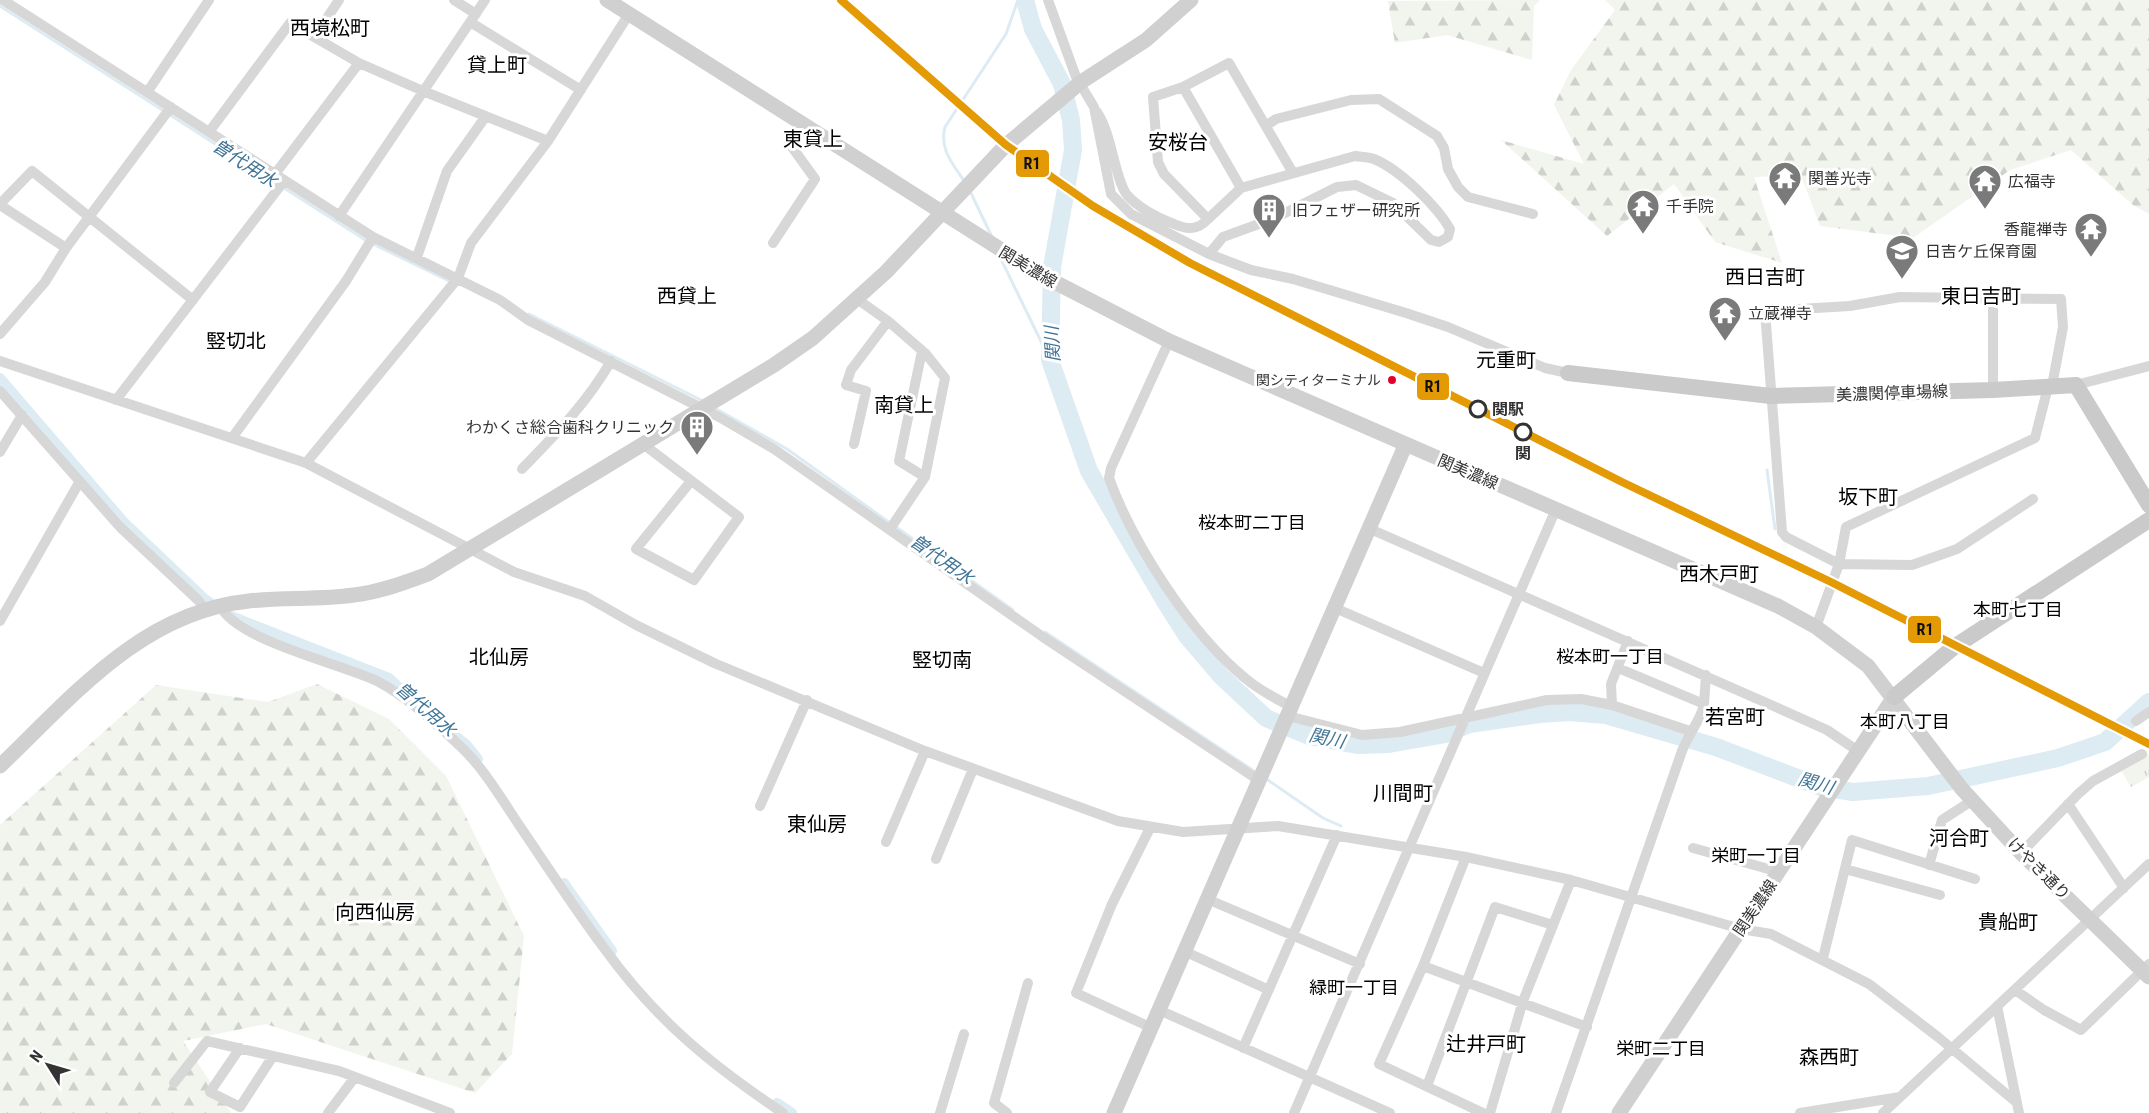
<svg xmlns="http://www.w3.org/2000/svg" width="2149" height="1113" viewBox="0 0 2149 1113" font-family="'Roboto Condensed','Noto Sans JP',sans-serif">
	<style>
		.grass { fill: url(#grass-tufts) }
		.forest { fill: url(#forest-firs) }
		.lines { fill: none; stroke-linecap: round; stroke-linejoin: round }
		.stream { stroke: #ddebf3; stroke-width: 3 }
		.canal { stroke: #ddebf3; stroke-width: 10 }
		.river { stroke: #ddebf3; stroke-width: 18 }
		.street { stroke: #d7d7d7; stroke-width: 10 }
		.secondary { stroke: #d0d0d0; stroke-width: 15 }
		.primary { stroke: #cacaca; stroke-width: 16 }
		.rail-1-casing { stroke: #fff; stroke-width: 12 }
		.rail-1 { stroke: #e39a05; stroke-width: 8 }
		.bus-dot { fill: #e4002b; stroke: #fff; stroke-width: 2 }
		.stop-dot { fill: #fff; stroke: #333; stroke-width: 3 }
		.labels { text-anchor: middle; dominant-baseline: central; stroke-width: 6; stroke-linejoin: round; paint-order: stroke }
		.bus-label { font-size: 14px; fill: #333; stroke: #fff; text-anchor: end }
		.poi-label { font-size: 16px; fill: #333; stroke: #fff; text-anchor: start }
		.street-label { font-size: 16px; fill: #333; stroke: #fff }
		.stop-label { font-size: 16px; font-weight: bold; fill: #333; stroke: #fff; text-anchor: start }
		.water-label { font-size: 18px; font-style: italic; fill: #3f7597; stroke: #fff }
		.neighbourhood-label { font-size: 18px; fill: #000; stroke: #fff }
		.quarter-label { font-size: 20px; fill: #000; stroke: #fff }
		.line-badge { stroke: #fff; stroke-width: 2 }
		.pale-badge-label { font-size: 16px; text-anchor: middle; font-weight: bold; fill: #111 }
	</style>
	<defs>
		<pattern id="grass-tufts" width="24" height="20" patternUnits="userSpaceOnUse" patternTransform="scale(1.5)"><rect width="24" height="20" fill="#f1f5ed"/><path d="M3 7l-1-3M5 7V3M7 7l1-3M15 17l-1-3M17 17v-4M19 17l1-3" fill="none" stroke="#cfd2cc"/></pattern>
		<pattern id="forest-firs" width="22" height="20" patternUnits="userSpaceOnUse" patternTransform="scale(1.5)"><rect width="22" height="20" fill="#f1f5ed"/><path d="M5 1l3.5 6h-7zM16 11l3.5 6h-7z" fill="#cfd2cc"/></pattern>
	</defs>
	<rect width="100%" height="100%" fill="#fff"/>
	<!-- grass -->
	<path class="grass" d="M2149 753V777L2131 787 2120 769Z"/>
	<!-- forest -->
	<path class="forest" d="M1540 0 1534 6 1532 60 1447 35 1395 43 1388 1Z
		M1605 0H2149V214L2133 205 2071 150 2010 170 1913 238 1820 226 1801 175 1754 177 1782 263 1715 242 1674 184 1607 236 1501 140 1584 164 1554 105 1571 70 1615 10Z
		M317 684 389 719 446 776 524 936 512 1054 475 1093 266 1024 183 1041 231 1113H0V825L156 685 268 702Z"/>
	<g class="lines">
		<!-- stream -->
		<path class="stream" d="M0 6 367 241
			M964 181C953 164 939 149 945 127L1006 34 1018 0
			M969 189 992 237
			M373 244 451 282
			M999 255 1050 360
			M529 314 705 402
			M713 407 787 449 890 523
			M1767 470 1775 529
			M896 527 1013 610
			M1045 632 1257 773
			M1265 778 1323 818 1341 826"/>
		<!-- canal -->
		<path class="canal" d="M0 378 123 521 205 599 218 608
			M231 616 389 678 414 701
			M453 734 467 745 478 759
			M564 883 612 951
			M777 1103 792 1113"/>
		<!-- river -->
		<path class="river" d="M1025 0 1033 29 1062 84 1071 120 1073 150 1052 267 1050 360 1089 471 1166 603 1187 636 1221 676 1266 718 1309 736 1357 745 1389 744 1446 734 1469 724 1540 714 1569 712 1606 715 1716 747 1821 787 1853 792 1928 786 2058 758 2105 742 2149 702"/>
		<!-- street -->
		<path class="street" d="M3 0 373 237 500 300 528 320 721 418 774 449 1043 637 1260 781
			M454 0 476 14
			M1048 0 1076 77 1094 107 1111 194 1131 214 1209 254 1251 270 1293 279 1406 313 1448 327 1545 368 1568 373
			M470 22 581 90
			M315 36 339 0
			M1183 87 1241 188
			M148 91 209 0
			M1097 112C1112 134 1115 180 1127 195 1139 208 1158 218 1174 224 1188 230 1198 230 1208 219
			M1267 125 1276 119 1351 100 1379 99 1437 136 1444 148 1448 169 1458 187 1468 197 1533 214
			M209 132 290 23 359 63 423 91 548 141
			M275 174 359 63
			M0 204 32 171 193 300
			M0 205 66 248
			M339 216 485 0
			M773 243 815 179 792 147 805 126
			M1209 254 1223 237 1275 218 1337 187 1356 185 1393 203 1431 240 1439 242 1448 237 1450 229C1437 206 1399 169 1374 159 1368 157 1361 157 1355 156L1241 188 1208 219 1164 174 1158 162 1153 97 1183 87 1229 63 1293 173
			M417 257 447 171 486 116
			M888 321 926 354 945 378 925 477 890 529
			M0 334 45 282 66 248 171 107
			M1169 341 1111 468 1109 478C1133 544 1191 634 1245 678 1259 690 1276 699 1292 707
			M922 351 899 461 925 477
			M0 361 306 463 514 572 585 596 636 625 714 663 925 751 1118 821 1183 832 1278 826 1466 857 1571 880 1741 929 1771 934 1869 984 1938 1037 2016 1102
			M2076 385 2149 366
			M1993 390V298
			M0 391 120 527 199 601 204 609
			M116 400 284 181
			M232 438 346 281 373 237
			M643 444 739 517 694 580 636 549 691 481
			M854 444 866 391 846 385 851 370 888 321 857 299
			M0 452 22 415
			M306 463 458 278 471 243 548 141 629 14
			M522 469C555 435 587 403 611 361
			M2033 499 1957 549 1912 565 1839 564 1786 537 1782 532 1765 311 1850 306 1900 297 2061 299 2063 327 2052 386
			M1368 528 1778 708 1827 730 1858 751
			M220 606C238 641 339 663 377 681 406 696 435 723 459 745 483 767 501 798 519 825 547 866 574 908 604 948 656 1020 710 1064 783 1113
			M1335 608 1484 673
			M0 621 80 481
			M1816 627 1839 564 1846 527 2035 438 2048 387
			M1618 668 1704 704 1706 675
			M1612 705 1611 684 1628 641
			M1288 716 1362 735 1400 732 1547 700 1581 699 1612 705 1690 731
			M2136 721 2149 712
			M2068 804 2124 888
			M760 806 807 700
			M1150 828 1112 904 1076 993 1152 1028
			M886 842 925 751
			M1693 848 1779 872
			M2021 853 2078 794 2093 781 2142 754
			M1466 857 1423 966 1379 1064 1483 1113
			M936 859 973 769
			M1929 865 1942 820 1973 800
			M1845 869 1940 895
			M1207 899 1360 964
			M1186 952 1269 990
			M1823 958 1852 840 1975 879
			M1423 966 1587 1027
			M2015 990 2044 1010 2081 1030 2149 964
			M1997 1006 2019 1113
			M1159 1010 1390 1113
			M240 1048 210 1092 240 1107 273 1056
			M1243 1048 1337 835
			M174 1083 207 1041 339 1071 450 1113
			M1427 1086 1495 907 1553 925
			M328 1113 355 1077
			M940 1113 964 1034
			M1007 1113 994 1103 1028 983
			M1294 1113 1556 509
			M1490 1113 1523 1001 1571 880
			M1556 1113 1682 751C1688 735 1702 718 1704 704
			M1800 1113 1900 1097
			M1883 1113 2149 864"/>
		<!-- secondary -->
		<path class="secondary" d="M607 0 1041 275 1169 341 1778 606 1816 627 1868 666 1962 789 2021 853 2149 977
			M0 766C73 696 142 612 249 601 284 597 319 600 354 595 379 592 404 583 428 574L774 365 813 338 886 272 1006 145 1081 82 1146 40 1191 0
			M1114 1113 1405 446
			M1619 1113 1894 697"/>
		<!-- primary -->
		<path class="primary" d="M1568 373 1771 396 1993 390 2076 385 2149 505
			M1894 697 1954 647 2149 520"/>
		<!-- rail-1 casing -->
		<g class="rail-1-casing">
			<path id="rail-1" d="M841 0 1006 145 1093 206 1190 263 1622 482 1831 582 2149 744"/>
		</g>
		<!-- rail-1 -->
		<use href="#rail-1" class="rail-1"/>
	</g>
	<!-- icons -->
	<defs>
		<g id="temple-pin" transform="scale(1.725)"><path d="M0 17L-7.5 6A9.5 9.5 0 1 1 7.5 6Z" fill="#7a7a7a" stroke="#fff"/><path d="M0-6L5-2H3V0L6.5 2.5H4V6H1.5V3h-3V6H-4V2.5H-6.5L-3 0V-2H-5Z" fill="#fff"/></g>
		<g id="building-pin" transform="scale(1.725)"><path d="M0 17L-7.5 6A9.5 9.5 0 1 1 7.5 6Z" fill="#7a7a7a" stroke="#fff"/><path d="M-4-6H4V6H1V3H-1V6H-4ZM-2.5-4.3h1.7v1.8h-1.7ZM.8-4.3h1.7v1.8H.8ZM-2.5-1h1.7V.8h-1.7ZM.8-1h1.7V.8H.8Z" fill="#fff"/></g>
		<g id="school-pin" transform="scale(1.725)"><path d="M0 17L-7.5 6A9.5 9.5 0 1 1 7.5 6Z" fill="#7a7a7a" stroke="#fff"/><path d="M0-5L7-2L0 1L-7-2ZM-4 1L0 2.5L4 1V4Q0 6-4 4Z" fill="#fff"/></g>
	</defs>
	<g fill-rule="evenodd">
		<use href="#temple-pin" x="1785" y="178"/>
		<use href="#temple-pin" x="1985" y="181"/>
		<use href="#temple-pin" x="1643" y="206"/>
		<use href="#building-pin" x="1269" y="210"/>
		<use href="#temple-pin" x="2091" y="229"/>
		<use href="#school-pin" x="1902" y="251"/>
		<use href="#temple-pin" x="1725" y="313"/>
		<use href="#building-pin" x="697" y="427"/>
	</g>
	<!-- markers -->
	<circle class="bus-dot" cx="1392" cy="380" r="5"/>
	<g class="stop-dot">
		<circle cx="1478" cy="409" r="8"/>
		<circle cx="1523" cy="432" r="8"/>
	</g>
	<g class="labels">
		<!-- bus labels -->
		<g class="bus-label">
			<text x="1381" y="380">関シティターミナル</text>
		</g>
		<!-- poi labels -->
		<g class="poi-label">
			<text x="1808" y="178">関善光寺</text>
			<text x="2008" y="181">広福寺</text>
			<text x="1666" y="206">千手院</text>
			<text x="1292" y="210">旧フェザー研究所</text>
			<text x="2068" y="229" text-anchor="end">香龍禅寺</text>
			<text x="1925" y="251">日吉ケ丘保育園</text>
			<text x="1748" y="313">立蔵禅寺</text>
			<text x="674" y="427" text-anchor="end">わかくさ総合歯科クリニック</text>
		</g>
		<!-- street labels -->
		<g class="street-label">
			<text transform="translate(1028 267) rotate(31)">関美濃線</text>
			<text transform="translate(1892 393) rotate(-2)">美濃関停車場線</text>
			<text transform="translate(1468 472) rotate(23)">関美濃線</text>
			<text transform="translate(2039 869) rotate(45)">けやき通り</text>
			<text transform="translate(1755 908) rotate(-56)">関美濃線</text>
		</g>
		<!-- stop labels -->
		<g class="stop-label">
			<text x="1492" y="409">関駅</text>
			<text x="1523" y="453" text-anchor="middle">関</text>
		</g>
		<!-- water labels -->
		<g class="water-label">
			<text transform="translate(245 163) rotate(33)">曽代用水</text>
			<text transform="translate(1052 344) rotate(-93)">関川</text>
			<text transform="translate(942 559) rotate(35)">曽代用水</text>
			<text transform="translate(426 709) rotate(41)">曽代用水</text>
			<text transform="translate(1327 738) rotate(12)">関川</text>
			<text transform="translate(1816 783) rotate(16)">関川</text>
		</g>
		<!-- neighbourhood labels -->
		<g class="neighbourhood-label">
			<text x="1252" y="522">桜本町二丁目</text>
			<text x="2018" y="609">本町七丁目</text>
			<text x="1610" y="656">桜本町一丁目</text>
			<text x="1905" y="721">本町八丁目</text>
			<text x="1756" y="855">栄町一丁目</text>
			<text x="1354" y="987">緑町一丁目</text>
			<text x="1661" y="1048">栄町二丁目</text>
		</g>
		<!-- quarter labels -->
		<g class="quarter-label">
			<text x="330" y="28">西境松町</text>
			<text x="497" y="65">貸上町</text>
			<text x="813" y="139">東貸上</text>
			<text x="1178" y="142">安桜台</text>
			<text x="1765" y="277">西日吉町</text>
			<text x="687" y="296">西貸上</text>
			<text x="1981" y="296">東日吉町</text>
			<text x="236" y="341">竪切北</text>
			<text x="1506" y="360">元重町</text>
			<text x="904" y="405">南貸上</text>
			<text x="1868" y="497">坂下町</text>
			<text x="1719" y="574">西木戸町</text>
			<text x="499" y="657">北仙房</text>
			<text x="942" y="660">竪切南</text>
			<text x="1735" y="717">若宮町</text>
			<text x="1403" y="793">川間町</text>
			<text x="817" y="824">東仙房</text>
			<text x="1959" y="838">河合町</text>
			<text x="375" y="912">向西仙房</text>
			<text x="2008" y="922">貴船町</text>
			<text x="1486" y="1044">辻井戸町</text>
			<text x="1829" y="1057">森西町</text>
		</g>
	</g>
	<g class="line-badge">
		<rect x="1015" y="149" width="35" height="29" rx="6" fill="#e39a05"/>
		<rect x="1416" y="372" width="34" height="29" rx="6" fill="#e39a05"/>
		<rect x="1907" y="615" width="35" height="29" rx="6" fill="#e39a05"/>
	</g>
	<g class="pale-badge-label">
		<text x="1032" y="169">R1</text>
		<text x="1433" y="392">R1</text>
		<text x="1925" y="635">R1</text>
	</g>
	<!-- north arrow -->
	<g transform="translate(48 1065) rotate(307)" stroke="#ffffff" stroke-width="4.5" paint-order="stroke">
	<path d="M0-4.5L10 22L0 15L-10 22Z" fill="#333333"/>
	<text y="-9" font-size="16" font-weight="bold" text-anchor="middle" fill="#333333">N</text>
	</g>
</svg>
